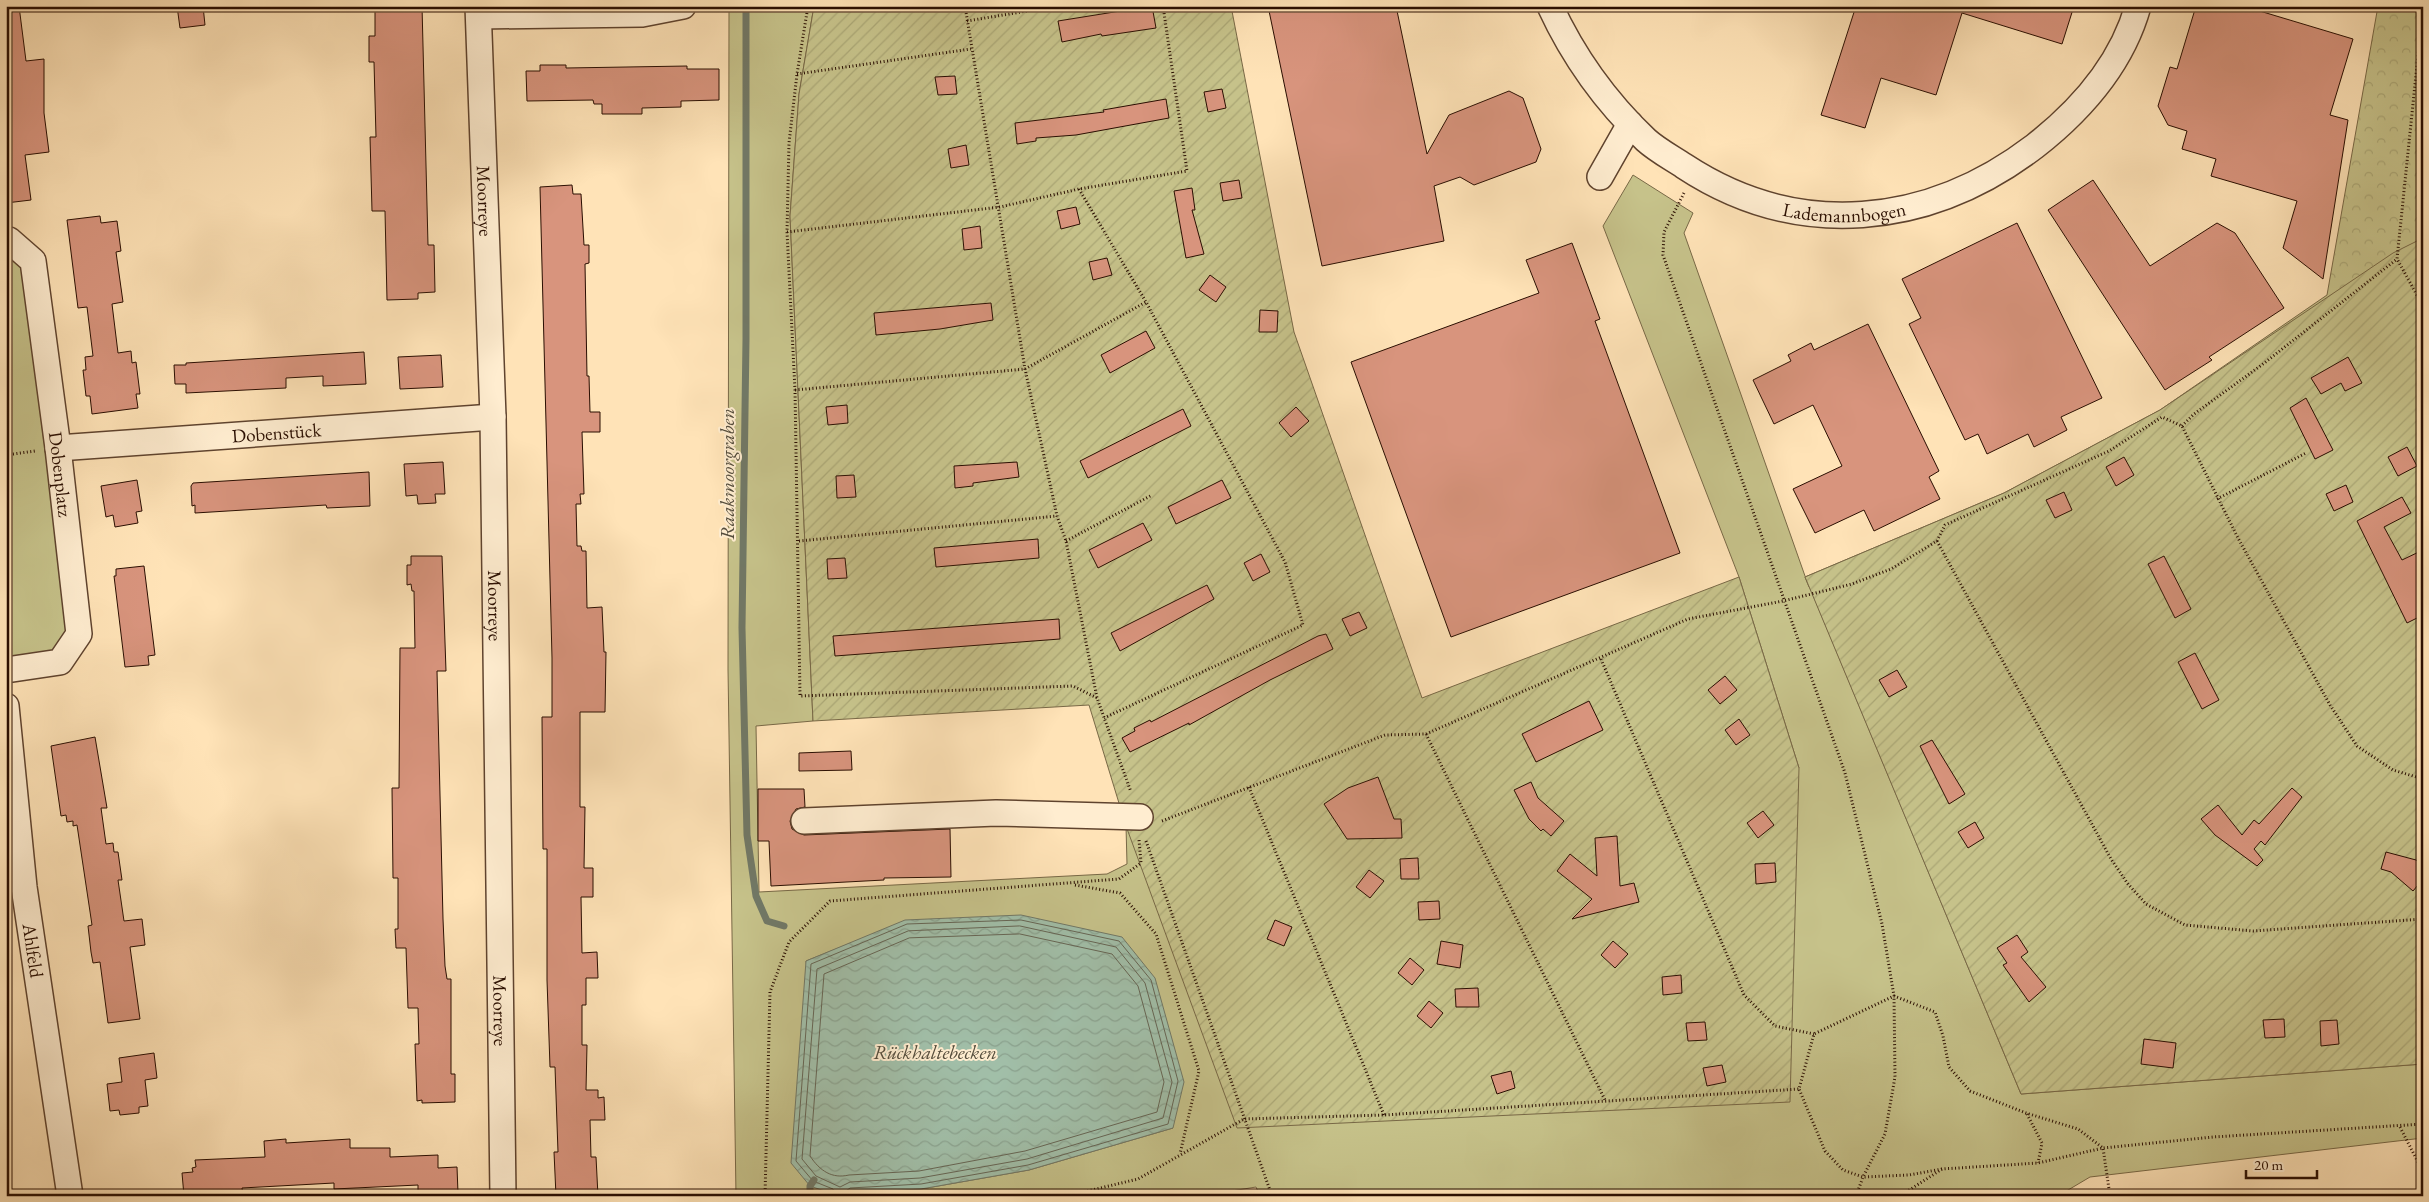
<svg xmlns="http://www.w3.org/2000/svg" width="2429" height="1202" viewBox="0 0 2429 1202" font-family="'EB Garamond',serif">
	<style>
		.green { fill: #c6c28a; stroke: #786846; fill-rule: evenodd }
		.forest { fill: url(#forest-crowns); stroke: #786846 }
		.garden { fill: url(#garden-furrows); stroke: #786846 }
		.water { fill: url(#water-waves); stroke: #717866 }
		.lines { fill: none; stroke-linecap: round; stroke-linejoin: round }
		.shore { stroke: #665; stroke-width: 1 }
		.stream { stroke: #717866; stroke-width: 7 }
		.building { fill: #d8947d; stroke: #2a0e01 }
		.minor-casing { stroke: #5f432e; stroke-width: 28 }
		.path { stroke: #2a0e01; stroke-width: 3; stroke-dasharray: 1 2.5; stroke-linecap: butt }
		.minor { stroke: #ffedd0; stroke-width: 25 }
		.labels { text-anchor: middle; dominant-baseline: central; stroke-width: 4; stroke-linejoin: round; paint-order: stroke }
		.street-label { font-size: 19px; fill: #2a0e01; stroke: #ffedd0 }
		.water-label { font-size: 20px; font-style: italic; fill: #544c3c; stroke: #ffedd0 }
	</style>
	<defs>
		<pattern id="forest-crowns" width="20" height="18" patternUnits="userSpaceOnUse" patternTransform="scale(1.25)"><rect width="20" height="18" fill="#c6c28a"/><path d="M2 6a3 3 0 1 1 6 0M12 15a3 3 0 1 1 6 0" fill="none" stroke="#aaa675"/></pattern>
		<pattern id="garden-furrows" width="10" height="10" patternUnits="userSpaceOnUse" patternTransform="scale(1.25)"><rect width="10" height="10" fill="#c6c28a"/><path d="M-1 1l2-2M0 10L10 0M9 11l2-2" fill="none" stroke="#aaa675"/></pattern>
		<pattern id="water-waves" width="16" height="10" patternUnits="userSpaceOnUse" patternTransform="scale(1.25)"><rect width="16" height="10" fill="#a1bfa9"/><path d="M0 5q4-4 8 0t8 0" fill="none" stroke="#8ba390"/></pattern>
	</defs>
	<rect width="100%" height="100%" fill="#ffe3b7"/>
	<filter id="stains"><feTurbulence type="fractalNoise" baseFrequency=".004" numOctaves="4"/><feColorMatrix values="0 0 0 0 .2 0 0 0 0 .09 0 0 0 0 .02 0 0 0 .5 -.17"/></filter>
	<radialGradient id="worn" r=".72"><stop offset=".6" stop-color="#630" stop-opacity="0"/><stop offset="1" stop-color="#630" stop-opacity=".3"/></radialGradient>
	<!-- green -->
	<path class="green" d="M729 6H814L799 94 790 216 813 721 756 726 759 892 1107 874 1127 864 1126 826 1799 768 1739 577 1603 226 1633 175 1693 213 1684 233 1805 576 2021 1094 2423 1064V1138L2090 1177 2058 1196H1260L1256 1187 1201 1196H736L728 669ZM851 943 1173 1128 1029 1170 921 1189 833 1194 806 961Z
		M6 251 20 258 70 639 61 651 6 658Z"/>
	<!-- forest -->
	<path class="forest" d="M2378 6H2423V238L2334 306 2017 506 1809 587 1805 577 2004 493 2160 410 2327 295Z"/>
	<!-- garden -->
	<path class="garden" d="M814 6H1231L1294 332 1422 698 1739 577 1799 768 1790 1102 1237 1128 1126 826 1089 705 813 721 790 216 799 94Z
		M2423 238V1064L2021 1094 1805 577 2004 493 2160 410 2393 253Z"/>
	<!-- water -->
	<path class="water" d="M1021 915 1122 937 1155 978 1184 1082 1173 1128 1029 1170 921 1189 833 1194 810 1186 791 1163 806 961 905 920Z"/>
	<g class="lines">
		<!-- shore -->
		<path class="shore" d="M1020 926 1116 947 1145 983 1172 1082 1163 1118 1027 1159 920 1178 850 1182 840 1187 816 1176 802 1159 817 969 908 931Z
			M1020 934 1112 954 1138 986 1164 1082 1157 1112 1025 1151 919 1171 849 1175C832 1179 820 1171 810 1156L824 974 909 938Z
			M836 1196 833 1189 813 1181 796 1161 811 964 907 924 1021 920 1119 941 1151 980 1178 1081 1168 1124 1028 1165 921 1184 850 1188 846 1191 845 1196"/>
		<!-- stream -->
		<path class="stream" d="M746 6V339L742 628 747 835 756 896 767 921 784 926
			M810 1196V1186L814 1180"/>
	</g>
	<!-- building -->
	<path class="building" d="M6 6H19L26 61 44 59V113L49 152 25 155 31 200 6 203Z
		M177 6H203L205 25 180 28Z
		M375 6H422L428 245H434L435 292 418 293V299L387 300 385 211H372L370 137H376L374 62H369V36H375Z
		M1133 6H1152L1156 28 1102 36 1101 34 1062 42 1058 21 1133 9Z
		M1268 6H1396L1427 154 1449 115 1509 91 1523 98 1541 149 1536 162 1474 185 1460 177 1434 186 1444 241 1322 266Z
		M1856 6H2074L2062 44 1962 13 1936 95 1881 78 1865 128 1821 115Z
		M2196 6H2243L2353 39 2330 115 2348 120 2323 279 2283 248 2297 201 2211 176 2216 159 2182 149 2187 131 2168 125 2158 106 2170 67 2177 69Z
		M540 65H566V68L687 66V69H719V100L681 101V107L642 108V114H602V104H594L593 100 527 101 526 71H540Z
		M955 76 957 94 938 95 935 77Z
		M1222 89 1226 108 1208 112 1204 92Z
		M1166 99 1169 118 1076 135 1036 138V141L1017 144 1015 123 1104 112 1103 110Z
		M966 145 969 165 951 168 948 149Z
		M1239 180 1242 198 1223 201 1220 183Z
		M2093 180 2150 266 2217 223 2235 233 2284 308 2209 357 2212 360 2165 390 2048 210Z
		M572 185 573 194H581L584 245H589V263L585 264 587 376H589L590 412H600V432H582L584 494H580L581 504H576L577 546H581L582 551H586L587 608 602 607 604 652H606L605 712H580V807H585L584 868H593V897H581L582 953 597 952 598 978H586V1005H582V1045H587L586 1090H598V1098L604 1097 605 1120H590L591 1157H596L598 1196H556L554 1152H558L555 1067H550L547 980V849H543L542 717H552V658L540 187Z
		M1192 188 1195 210H1192L1204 254 1186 258 1174 191Z
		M1076 207 1080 224 1061 229 1057 211Z
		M100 216 101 223 117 221 121 251 116 252 123 302 112 304 118 353 131 351 132 363 136 362 140 394H136L138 408 92 414 90 396H86L83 370H86L85 357 93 356 87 307 78 308 67 220Z
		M2017 223 2102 398 2061 417 2067 430 2034 447 2028 434 1987 454 1978 434 1965 440 1909 324 1921 318 1902 279Z
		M980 226 982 248 964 250 962 229Z
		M1572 243 1600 319 1595 321 1680 553 1451 637 1351 362 1539 293 1526 260Z
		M1107 258 1112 275 1093 280 1089 262Z
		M1210 275 1226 287 1216 302 1199 290Z
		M991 303 993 320 940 329 876 335 874 313Z
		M1260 310 1278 311 1277 332H1259Z
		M1868 324 1939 471 1929 477 1940 499 1874 531 1864 510 1815 533 1793 489 1842 466 1813 405 1774 424 1753 380 1791 361 1788 355 1811 343 1814 350Z
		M1146 331 1155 348 1110 373 1101 355Z
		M364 352 366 384 323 386V376L286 378V388L186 393V384H175L174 365H186V363Z
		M441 355 443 387 400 389 398 357Z
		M2348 357 2362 383 2345 391 2341 383 2321 394 2311 378Z
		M2306 398 2333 450 2315 459 2290 408Z
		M847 405 848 423 828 425 826 407Z
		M1296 407 1309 421 1291 437 1279 423Z
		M1183 409 1191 426 1088 478 1080 461Z
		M2407 447 2417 466 2398 476 2388 457Z
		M2124 457 2134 475 2116 486 2106 467Z
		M443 462 445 494H435L436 503 418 504 417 495 406 496 404 464Z
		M1017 462 1019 477 973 483V486L955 488 954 466Z
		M369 472 370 506 327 508 326 505 195 513V505L192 506 191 486 193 483Z
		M854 475 856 497 837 498 836 476Z
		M137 480 142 511 136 512 138 523 115 527 113 515 106 517 101 486Z
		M1222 480 1231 498 1176 524 1168 507Z
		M2346 485 2353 502 2334 511 2326 494Z
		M2064 492 2072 510 2055 518 2046 500Z
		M2402 497 2411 513 2384 527 2402 560 2423 550V615L2407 623 2357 521Z
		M1143 523 1152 540 1098 568 1089 550Z
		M1038 539 1039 558 936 567 934 548Z
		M1261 554 1270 572 1253 581 1244 563Z
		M411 556H442L446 671H437L443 919 445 966 447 979H451V1074H455V1102L422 1103V1100L417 1101 415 1044H419L418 1008H408L406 948H396L395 929H398V878H393L392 788H399L400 648H415L414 591H412L411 584 407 585V565H411Z
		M2164 556 2191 609 2175 618 2148 564Z
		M845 558 847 578 828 579 827 559Z
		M144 566 155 655 148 656 149 665 125 667 114 576H116V569Z
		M1207 585 1214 599 1120 651 1111 633Z
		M1359 612 1367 628 1350 636 1342 619Z
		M1059 619 1060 639 835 656 833 636Z
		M1326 634 1333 649 1270 680 1189 725V723L1130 752 1122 738 1135 731 1134 728 1150 720 1151 722 1318 636Z
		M2195 653 2219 700 2202 709 2178 662Z
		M1897 670 1907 687 1889 697 1879 680Z
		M1725 676 1737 690 1720 704 1708 690Z
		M1589 701 1603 730 1536 762 1522 734Z
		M1739 719 1750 735 1736 745 1725 730Z
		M95 737 107 808H101L106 844 113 843 114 852H118L122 880H118L124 921 142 919 145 945 130 947 140 1019 108 1023 100 962 93 963 91 952 88 926 92 925 77 825 73 826V821L67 822 66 815 61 816 51 746Z
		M1932 740 1965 794 1949 804 1920 746Z
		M851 751 852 770 799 771V753Z
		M1378 777 1394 819H1401L1402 838 1347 839 1324 804 1348 788Z
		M1531 782 1538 798 1564 821 1551 836 1543 829 1541 831 1529 819 1514 790Z
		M2292 788 2302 797 2265 845 2261 841 2254 849 2263 860 2257 866 2215 835 2201 819 2218 805 2242 835 2254 820 2259 824Z
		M758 789H804L805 807 796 809 790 821 792 829 804 835 950 829 951 877 884 878V880L771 886 769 841H758Z
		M1763 811 1774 825 1758 838 1747 823Z
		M1975 822 1984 838 1968 848 1958 832Z
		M1617 836 1620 886 1634 883 1639 902 1572 919 1592 899 1557 871 1570 854 1597 876 1595 838Z
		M2386 852 2416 860 2423 865V879L2413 891 2391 872 2381 869Z
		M1418 858 1419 879H1401L1400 859Z
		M1775 863 1776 882 1756 884 1755 864Z
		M1369 870 1384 881 1370 898 1356 887Z
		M1439 901 1440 919 1419 920 1418 902Z
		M1275 920 1292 927 1284 946 1267 939Z
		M2017 935 2028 952 2021 957 2046 987 2029 1002 2003 965 2007 963 1997 948Z
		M1441 941 1463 945 1460 968 1437 964Z
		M1613 941 1628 954 1615 968 1601 955Z
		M1410 958 1424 970 1412 985 1398 973Z
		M1681 975 1682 993 1663 995 1662 977Z
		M1478 988 1479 1007H1456L1455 989Z
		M1429 1001 1443 1013 1431 1028 1417 1016Z
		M2284 1019 2285 1037 2265 1038 2263 1020Z
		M2337 1020 2339 1044 2321 1046 2320 1021Z
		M1705 1022 1707 1040 1688 1041 1686 1023Z
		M2144 1039 2176 1043 2173 1068 2141 1064Z
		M154 1053 157 1078 145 1080 148 1106 139 1107V1113L120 1115 119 1110 110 1111 107 1084 122 1082 119 1058Z
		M1722 1065 1726 1082 1707 1086 1703 1068Z
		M1511 1071 1515 1088 1497 1094 1491 1076Z
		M286 1139V1143L350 1139V1148H390V1157L438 1155V1168L457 1167 458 1193 418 1195V1185L334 1189V1183L242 1188 243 1196H184L182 1173 193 1172 192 1168 196 1167 195 1160 265 1157 264 1141Z"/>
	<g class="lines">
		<!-- minor casing -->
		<g class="minor-casing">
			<g id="minor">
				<path id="s1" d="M478 6 493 417 503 1196"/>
				<path id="s2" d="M1550 6C1573 56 1606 102 1646 140 1657 150 1672 158 1684 166 1798 241 1929 227 2035 146 2081 110 2122 63 2138 6"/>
				<path d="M479 16 642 14 683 6"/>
				<path d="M1600 177 1630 124"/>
				<path id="s3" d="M6 241 9 240 33 261 58 448 79 634 60 662 6 670"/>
				<path id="s4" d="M58 448 493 417"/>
				<path id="s5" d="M6 706 24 887 70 1196"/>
				<path d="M804 821 996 813 1140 817"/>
			</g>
		</g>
		<!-- path -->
		<path class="path" d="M808 6 797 74 789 143 787 232 795 390 800 696 1073 686 1097 698
			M965 6 1025 369 1057 516 1066 541 1097 698 1131 792
			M967 21 1057 6
			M2423 32 2420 36 2397 259 2423 306
			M797 74 971 49
			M1079 189 1146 302 1285 562 1303 625 1104 718
			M1684 193 1664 232 1663 255 1845 773 1882 924 1894 996 1895 1077 1885 1134 1863 1177 1856 1196
			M787 232 1000 207 1079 189 1187 171 1163 6
			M795 390 1025 369 1146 302
			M2182 426 2194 414 2263 364 2397 259
			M6 455 35 451
			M2217 499 2306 453
			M799 541 1057 516
			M1066 541 1152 495
			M1937 541 2111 859 2128 884 2146 904 2185 925 2253 931 2423 919
			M1601 659 1744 995 1775 1026 1814 1034
			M1426 734 1605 1100
			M1249 787 1384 1115
			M1162 821 1385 735 1426 734 1688 619 1783 601 1852 584 1891 569 1937 541 1945 525 2109 451 2162 417 2182 426 2238 538 2330 705 2357 746 2393 770 2423 779
			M1146 841 1272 1196
			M1075 885 1120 893 1156 934 1199 1071 1180 1154
			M2027 1114 2042 1143 2038 1163
			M2400 1127 2423 1172
			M1942 1169 1909 1175 1863 1177 1843 1170 1825 1151 1799 1089 1814 1034 1894 996 1935 1012 1943 1036 1949 1067 1970 1091 2026 1113 2078 1129 2103 1148 2110 1196
			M765 1196 770 992 789 942 830 901 1119 879 1141 863 1139 840
			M1067 1196 1138 1179 1244 1119 1384 1115 1799 1089
			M1900 1196 1942 1169 2038 1163 2103 1148 2213 1137 2423 1124"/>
		<!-- minor -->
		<use href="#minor" class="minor"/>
	</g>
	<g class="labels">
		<!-- street labels -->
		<g class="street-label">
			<text stroke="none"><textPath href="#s1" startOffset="195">Moorreye</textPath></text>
			<text stroke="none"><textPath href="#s2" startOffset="382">Lademannbogen</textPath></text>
			<text stroke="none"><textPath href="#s4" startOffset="219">Dobenstück</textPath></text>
			<text stroke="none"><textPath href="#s3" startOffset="250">Dobenplatz</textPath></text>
			<text stroke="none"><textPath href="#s1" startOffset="600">Moorreye</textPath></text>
			<text stroke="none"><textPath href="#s5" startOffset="246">Ahlfeld</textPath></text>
			<text stroke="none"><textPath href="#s1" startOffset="1005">Moorreye</textPath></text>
		</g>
		<!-- water labels -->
		<g class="water-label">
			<text transform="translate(727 474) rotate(-90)">Raakmoorgraben</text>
			<text x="935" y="1052">Rückhaltebecken</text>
		</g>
	</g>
	<!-- margin -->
	<rect width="2429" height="1202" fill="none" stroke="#ffe3b7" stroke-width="25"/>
	<rect x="8" y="8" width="2414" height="1187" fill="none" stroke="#2a0e01" stroke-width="2.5"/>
	<rect x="12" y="12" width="2404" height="1177" fill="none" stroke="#2a0e01"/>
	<!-- scale -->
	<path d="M2246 1170v8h71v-8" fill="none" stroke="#2a0e01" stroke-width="2.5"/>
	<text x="2254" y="1170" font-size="15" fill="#2a0e01" stroke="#ffedd0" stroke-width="4" paint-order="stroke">20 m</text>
	<rect width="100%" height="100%" filter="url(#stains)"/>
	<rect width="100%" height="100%" fill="url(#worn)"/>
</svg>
